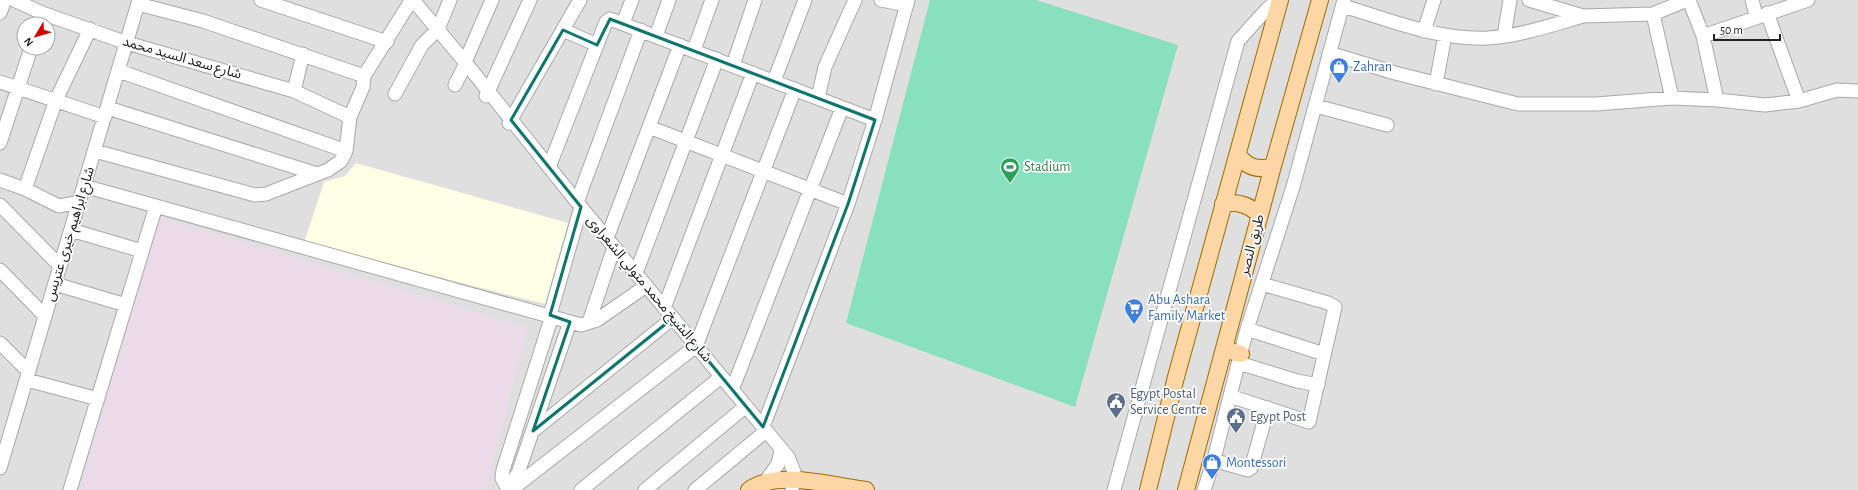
<svg xmlns="http://www.w3.org/2000/svg" width="1858" height="490" viewBox="0 0 1858 490" font-family="'Alegreya Sans','Noto Sans Arabic',sans-serif">
	<style>
		.residential { fill: #e0dfdf; fill-rule: evenodd }
		.industrial { fill: #ebdbe8 }
		.education { fill: #ffffe5 }
		.pitch { fill: #88e0be }
		.lines { fill: none; stroke-linecap: round; stroke-linejoin: round }
		.minor-casing { stroke: #a9a9a9; stroke-width: 15 }
		.major-casing { stroke: #a06b00; stroke-width: 18 }
		.minor { stroke: #fff; stroke-width: 13 }
		.major { stroke: #fcd6a4; stroke-width: 16 }
		.marked { fill: none; stroke: #0f766e; stroke-width: 3; stroke-linejoin: round }
		.labels { text-anchor: middle; dominant-baseline: central; stroke-width: 3.5; stroke-linejoin: round; paint-order: stroke }
		.street-label { font-size: 14px; fill: #222; stroke: #fff }
		.shop-label { font-size: 14px; fill: #366cbe; stroke: #fff; text-anchor: start }
		.leisure-label { font-size: 14px; fill: #27864d; stroke: #fff; text-anchor: start }
		.service-label { font-size: 14px; fill: #4e5e75; stroke: #fff; text-anchor: start }
	</style>
	<rect width="100%" height="100%" fill="#f2efe9"/>
	<!-- residential -->
	<path class="residential" d="M0 0H1858V490H0ZM24 24H48V48H24Z"/>
	<!-- industrial -->
	<path class="industrial" d="M159 217 528 327 486 490H80Z"/>
	<!-- education -->
	<path class="education" d="M356 163 568 223 545 304 304 243 324 182 345 176Z"/>
	<!-- pitch -->
	<path class="pitch" d="M930 0H1036L1178 45 1075 407 846 323Z"/>
	<g class="lines">
		<!-- minor casing -->
		<g class="minor-casing">
			<path id="minor" d="M14 0 42 13 127 43 294 91 350 117
				M261 0 387 42
				M413 0 465 62 581 207 788 457 794 472 792 490
				M881 0 907 5
				M1529 0 1583 16 1653 14 1687 0
				M1689 0 1703 36 1717 100
				M1752 0 1756 16
				M138 4 203 21 364 76
				M1343 6C1390 20 1437 40 1488 38 1520 36 1552 25 1583 16
				M0 13 5 0
				M1767 13 1799 101
				M1653 14 1672 98
				M623 23 632 0
				M438 29 450 0
				M563 30 597 45
				M1424 31 1434 0
				M656 36 669 0
				M1504 36 1510 0
				M1703 36 1808 0
				M694 50 712 0
				M1329 53 1395 73 1518 104H1596L1672 98 1717 100 1765 105 1799 101 1837 90 1858 91
				M465 62 492 0
				M733 65 755 0
				M119 71 346 151
				M774 81 805 0
				M0 82 105 117
				M1436 84 1445 35
				M455 85 464 67
				M294 91 303 54
				M395 94 422 45 435 32
				M486 96 530 0
				M818 98 825 67 855 0
				M1316 106 1387 125
				M108 108 317 174
				M509 123 580 0
				M649 127 848 204
				M0 143 31 48
				M95 151 255 195 266 194 328 170 341 161 346 151 350 117 363 87 364 76 409 4
				M549 167 606 22 610 19 875 120
				M0 180 25 189 59 206 79 202
				M84 186 581 325 597 320 646 286
				M25 189 56 100 90 29
				M577 202 641 30
				M0 205 60 266
				M71 230 142 251
				M607 238 680 45
				M0 270 45 316
				M636 273 717 59
				M55 284 126 305
				M664 308 753 73
				M550 315 581 207
				M589 322 614 247
				M1247 329 1324 354
				M0 343 29 372
				M1239 363 1297 381 1318 385
				M27 380 98 399
				M732 390 842 108
				M1230 396 1309 422 1335 307 1328 303 1262 284
				M763 427 848 204 875 120 908 0
				M533 431 673 318
				M1213 460 1248 470 1251 468 1268 408
				M0 468 139 0
				M506 486 513 481 518 473 570 322
				M506 486 502 478 503 470 552 316
				M764 487 765 482 778 464 781 450
				M70 490 156 206
				M511 490 696 346 795 89
				M581 490 721 377
				M645 490 746 406
				M695 490 766 431
				M1114 490 1238 41 1267 9 1278 0
				M1204 490 1213 463 1247 329 1293 187 1344 0"/>
		</g>
		<!-- major casing -->
		<g class="major-casing">
			<path id="major" d="M1238 155C1247 167 1258 171 1273 166
				M1223 204C1238 201 1249 205 1260 215
				M1224 349 1241 354
				M749 490C776 469 834 486 866 490
				M1148 490 1176 377 1280 0
				M1186 490 1273 166 1320 0"/>
		</g>
		<!-- minor -->
		<use href="#minor" class="minor"/>
		<!-- major -->
		<use href="#major" class="major"/>
	</g>
	<!-- marked area -->
	<path class="marked" d="M610 19 875 120 848 204 763 427 673 318 533 431 570 322 550 315 581 207 511 120 563 30 597 45Z"/>
	<!-- icons -->
	<defs>
		<g id="shop-pin" transform="scale(1)"><path d="M0 17L-7.5 6A9.5 9.5 0 1 1 7.5 6Z" fill="#3f7fe0" stroke="#fff"/><path d="M-5-2.5h2.3a2.7 3.5 0 0 1 5.4 0H5L5.5 6h-11ZM-1.5-2.5h3a1.5 2.3 0 0 0-3 0Z" fill="#fff"/></g>
		<g id="stadium-pin" transform="scale(1)"><path d="M0 17L-7.5 6A9.5 9.5 0 1 1 7.5 6Z" fill="#2e9e5b" stroke="#fff"/><path d="M0-5a6.5 5 0 1 0 0 10a6.5 5 0 1 0 0-10ZM-3.5-1.8h7v3.6h-7Z" fill="#fff"/></g>
		<g id="supermarket-pin" transform="scale(1)"><path d="M0 17L-7.5 6A9.5 9.5 0 1 1 7.5 6Z" fill="#3f7fe0" stroke="#fff"/><path d="M-6-5.5h2.5l.6 2H6L4.5 2H-2.5L-4.4-4H-6ZM-1.5 3.2a1.3 1.3 0 1 0 .1 0ZM3 3.2a1.3 1.3 0 1 0 .1 0Z" fill="#fff"/></g>
		<g id="civic-pin" transform="scale(1)"><path d="M0 17L-7.5 6A9.5 9.5 0 1 1 7.5 6Z" fill="#5c6f8a" stroke="#fff"/><path d="M-.6-6.5H3V-4.5H.6V-3L4-1V1h2V6H-6V1h2V-1L-.6-3ZM-1.2 2.5V6h2.4V2.5Z" fill="#fff"/></g>
	</defs>
	<g fill-rule="evenodd">
		<use href="#shop-pin" x="1339" y="67"/>
		<use href="#stadium-pin" x="1010" y="167"/>
		<use href="#supermarket-pin" x="1134" y="308"/>
		<use href="#civic-pin" x="1116" y="402"/>
		<use href="#civic-pin" x="1236" y="417"/>
		<use href="#shop-pin" x="1212" y="463"/>
	</g>
	<g class="labels">
		<!-- street labels -->
		<g class="street-label">
			<text transform="translate(182 58) rotate(16)">شارع سعد السيد محمد</text>
			<text transform="translate(70 234) rotate(-73)">شارع ابراهيم خيرى عتريس</text>
			<text transform="translate(1252 245) rotate(-75)">طريق النصر</text>
			<text transform="translate(649 289) rotate(50)">شارع الشيخ محمد متولي الشعراوى</text>
		</g>
		<!-- shop labels -->
		<g class="shop-label">
			<text x="1353" y="67">Zahran</text>
			<text x="1148" y="300">Abu Ashara<tspan x="1148" dy="16">Family Market</tspan></text>
			<text x="1226" y="463">Montessori</text>
		</g>
		<!-- leisure labels -->
		<g class="leisure-label">
			<text x="1024" y="167">Stadium</text>
		</g>
		<!-- service labels -->
		<g class="service-label">
			<text x="1130" y="394">Egypt Postal<tspan x="1130" dy="16">Service Centre</tspan></text>
			<text x="1250" y="417">Egypt Post</text>
		</g>
	</g>
	<!-- north arrow -->
	<g transform="translate(36 36) rotate(232)"><circle r="19" fill="#ffffff" stroke="#a7a7a7"/>
	<path d="M0-3L7 15L0 10L-7 15Z" fill="#d40000"/>
	<text y="-6" font-size="11" font-weight="bold" text-anchor="middle" fill="#222222">N</text>
	</g>
	<!-- scale -->
	<path d="M1714 34v6h66v-6" fill="none" stroke="#222222" stroke-width="2"/>
	<text x="1720" y="34" font-size="12" fill="#222222" stroke="#ffffff" stroke-width="3" paint-order="stroke">50 m</text>
</svg>
